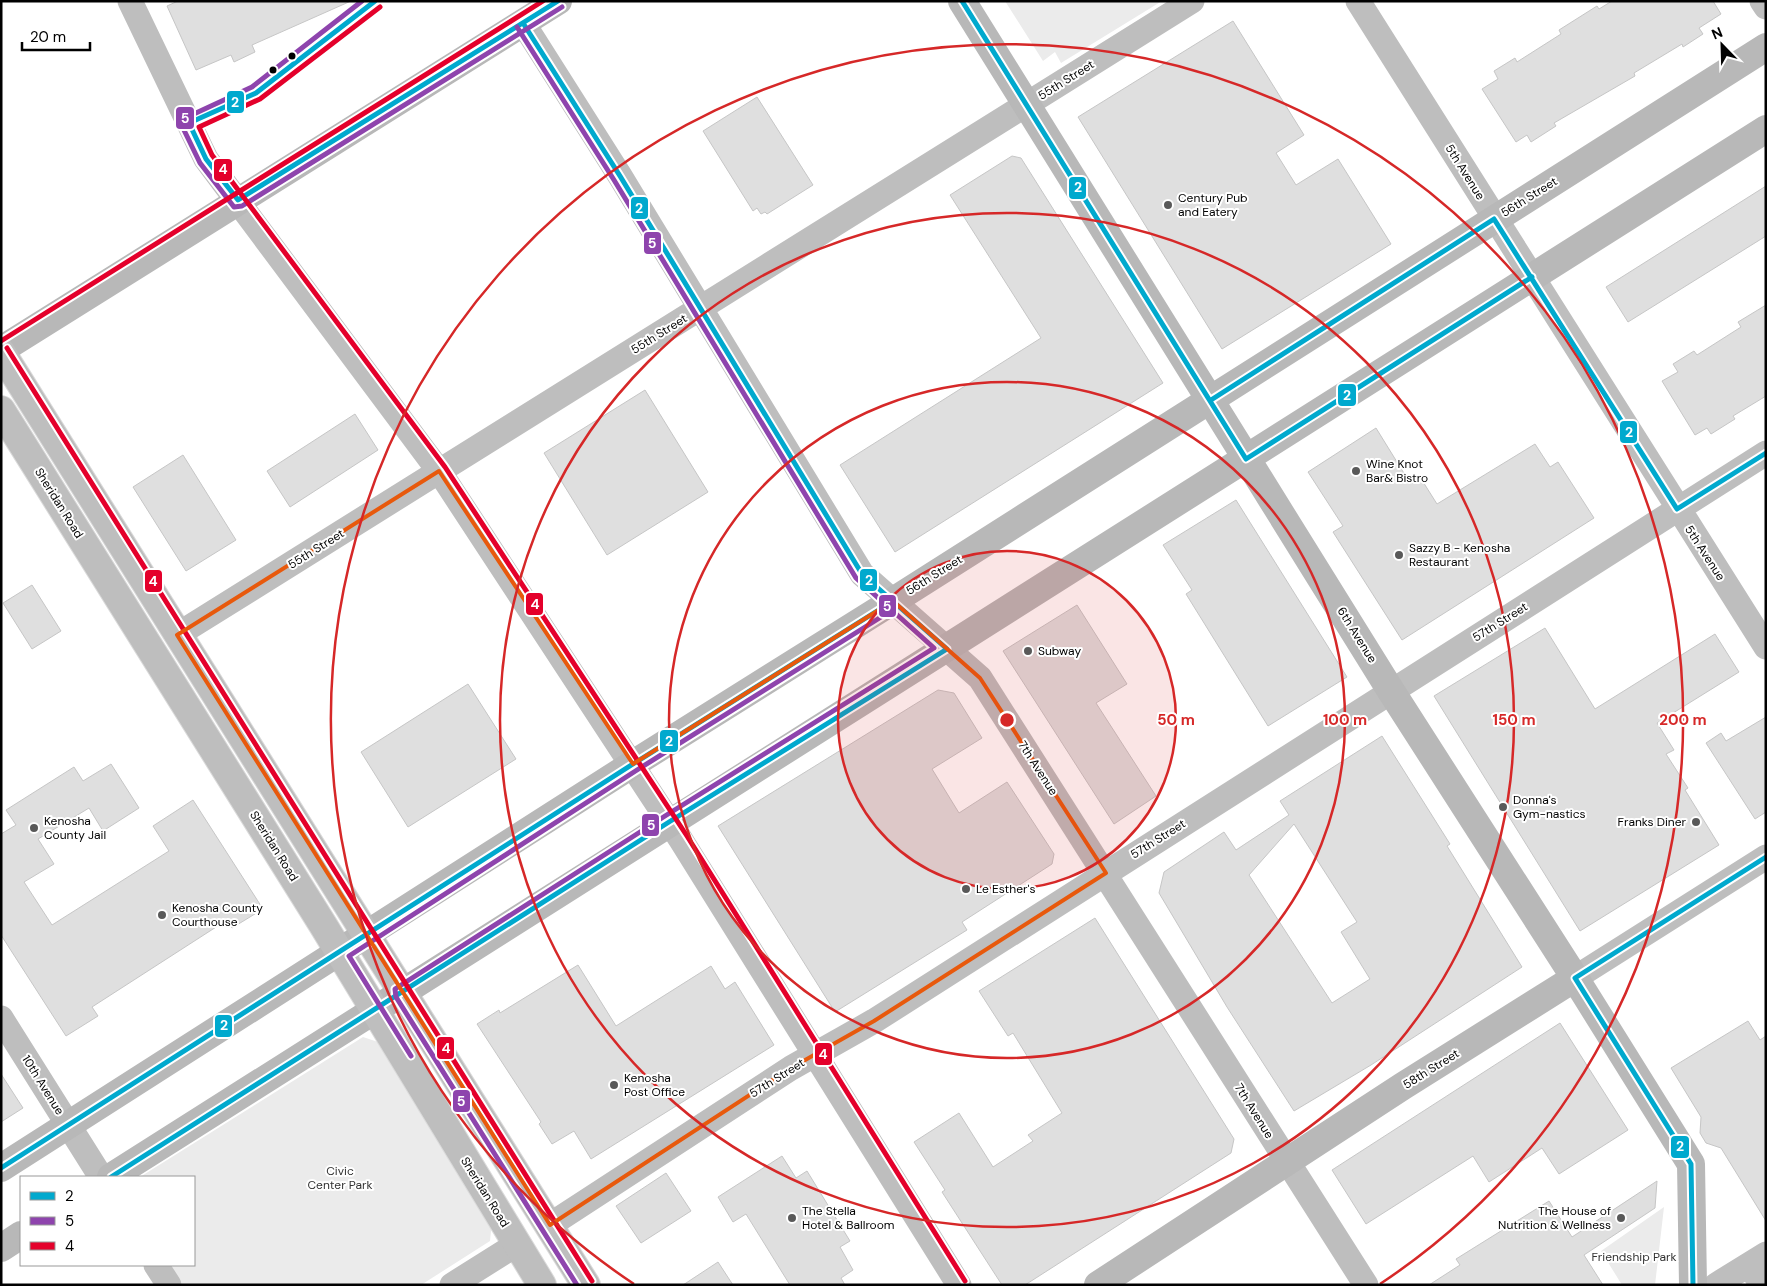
<svg xmlns="http://www.w3.org/2000/svg" width="1767" height="1286" viewBox="0 0 1767 1286" font-family="'DM Sans',sans-serif">
<style>
.green{fill:#ebebeb}
.building{fill:#dfdfdf;stroke:#c6c6c6;fill-rule:evenodd}
.lines{fill:none;stroke-linecap:round;stroke-linejoin:round}
.primary-casing{stroke:#dbdbdb;stroke-width:30}
.street{stroke:#bebebe;stroke-width:25}
.secondary{stroke:#b8b8b8;stroke-width:28}
.primary{stroke:#bebebe;stroke-width:28}
.bus-1-casing{stroke:#fff;stroke-width:9}
.bus-2-casing{stroke:#fff;stroke-width:9}
.bus-3-casing{stroke:#fff;stroke-width:9}
.bus-1{stroke:#00a9ce;stroke-width:5}
.bus-2{stroke:#8e44ad;stroke-width:5}
.bus-3{stroke:#e4002b;stroke-width:5}
.marked{fill:none;stroke:#e8590c;stroke-width:4;stroke-linejoin:round}
.ring{fill:none;stroke:#d62828;stroke-width:2.5}
.bus-dot{fill:#000;stroke:#fff;stroke-width:2}
.poi-dot{fill:#595959;stroke:#fff;stroke-width:2}
.labels{text-anchor:middle;stroke-width:4;stroke-linejoin:round;paint-order:stroke}
.street-label{font-size:12px;fill:#000;stroke:#fff}
.poi-label{font-size:12px;fill:#000;stroke:#fff;text-anchor:start}
.park-label{font-size:12px;fill:#323232;stroke:#fff}
.centre{fill:#d62828;stroke:#fff;stroke-width:2.5}
.ring-label{font-size:15px;text-anchor:middle;font-weight:bold;fill:#d62828;stroke:#fff;stroke-width:4;stroke-linejoin:round;paint-order:stroke}
.line-badge{stroke:#fff;stroke-width:2}
.badge-label{font-size:14px;text-anchor:middle;font-weight:bold;fill:#fff}
</style>
<rect width="100%" height="100%" fill="#fff"/>
<path class="green" d="M 1005,1 L 1162,1 L 1061,63 L 1055,52 L 1043,61 Z
M 363,1037 L 381,1043 L 492,1220 L 490,1241 L 421,1285 L 182,1285 L 170,1265 L 194,1265 L 194,1177 L 140,1177 Z
M 1664,1207 L 1655,1285 L 1622,1285 L 1601,1251 Z"/>
<path class="building" d="M 178,1 L 351,1 L 252,45 L 255,52 L 234,62 L 231,55 L 196,70 L 167,6 Z
M 1612,1 L 1713,1 L 1721,14 L 1699,28 L 1703,34 L 1683,47 L 1682,44 L 1634,73 L 1635,76 L 1554,123 L 1556,126 L 1531,142 L 1527,135 L 1516,142 L 1482,89 L 1498,79 L 1494,71 L 1515,58 L 1517,62 L 1561,34 L 1559,30 L 1597,6 L 1599,9 Z
M 1233,21 L 1304,135 L 1276,153 L 1296,185 L 1338,159 L 1391,244 L 1222,349 L 1078,117 Z
M 757,97 L 813,185 L 767,214 L 765,212 L 761,214 L 757,208 L 753,211 L 703,131 Z
M 1012,156 L 1021,158 L 1163,383 L 895,552 L 840,465 L 1041,338 L 950,195 Z
M 1766,186 L 1766,236 L 1628,322 L 1606,287 Z
M 1766,305 L 1766,396 L 1733,416 L 1735,419 L 1711,434 L 1707,428 L 1695,435 L 1662,381 L 1678,372 L 1673,364 L 1694,351 L 1697,355 L 1741,327 L 1738,322 Z
M 645,390 L 708,492 L 607,555 L 544,453 Z
M 355,414 L 378,450 L 290,507 L 267,471 Z
M 1376,428 L 1410,483 L 1420,477 L 1437,504 L 1535,444 L 1550,467 L 1558,462 L 1594,518 L 1402,640 L 1333,532 L 1343,526 L 1308,472 Z
M 183,455 L 236,540 L 186,571 L 133,487 Z
M 1236,500 L 1347,677 L 1268,726 L 1186,594 L 1192,590 L 1163,545 Z
M 32,585 L 61,631 L 32,649 L 3,603 Z
M 1077,605 L 1127,684 L 1096,703 L 1156,796 L 1114,824 L 1003,651 Z
M 1545,628 L 1595,709 L 1715,634 L 1739,672 L 1657,723 L 1674,750 L 1666,754 L 1688,788 L 1685,790 L 1719,845 L 1580,931 L 1434,696 Z
M 468,684 L 516,759 L 408,827 L 361,752 Z
M 938,690 L 954,693 L 982,738 L 932,769 L 959,813 L 1007,782 L 1054,854 L 1052,864 L 962,922 L 967,930 L 835,1012 L 718,826 Z
M 1766,717 L 1766,812 L 1755,819 L 1706,743 L 1721,733 L 1726,741 Z
M 1382,736 L 1450,844 L 1447,846 L 1522,967 L 1371,1065 L 1294,1111 L 1227,1007 L 1159,893 L 1164,872 L 1224,832 L 1236,850 L 1289,815 L 1280,801 ZM 1294,824 L 1357,922 L 1341,932 L 1370,979 L 1332,1003 L 1249,875 Z
M 111,764 L 139,808 L 103,831 L 89,808 L 38,839 L 54,864 L 24,882 L 52,925 L 169,851 L 153,826 L 193,800 L 263,909 L 232,928 L 227,920 L 92,1007 L 98,1016 L 66,1036 L 1,935 L 1,834 L 16,825 L 6,810 L 74,767 L 83,781 Z
M 1095,918 L 1234,1139 L 1231,1153 L 1025,1285 L 1002,1285 L 942,1192 L 945,1190 L 914,1142 L 959,1113 L 993,1167 L 1033,1141 L 1028,1135 L 1062,1113 L 1013,1033 L 1008,1036 L 979,991 Z
M 578,965 L 616,1026 L 711,966 L 725,989 L 735,982 L 774,1045 L 591,1159 L 574,1131 L 552,1144 L 539,1124 L 541,1122 L 477,1024 L 499,1010 L 500,1013 Z
M 1748,1021 L 1760,1040 L 1766,1036 L 1766,1221 L 1721,1148 L 1706,1143 L 1700,1133 L 1701,1117 L 1671,1068 Z
M 1560,1023 L 1628,1130 L 1559,1174 L 1542,1148 L 1489,1182 L 1473,1156 L 1366,1224 L 1332,1170 Z
M 1,1074 L 23,1108 L 1,1122 Z
M 782,1156 L 796,1178 L 807,1171 L 850,1241 L 840,1247 L 853,1270 L 841,1278 L 845,1285 L 790,1285 L 746,1214 L 733,1222 L 718,1197 Z
M 666,1173 L 691,1211 L 641,1243 L 616,1206 Z
M 1657,1181 L 1655,1208 L 1584,1255 L 1603,1285 L 1429,1285 L 1460,1265 L 1456,1259 L 1549,1201 L 1572,1237 Z
M 718,1262 L 733,1285 L 683,1285 Z"/>
<g class="lines">
<g class="primary-casing">
<path id="primary" d="M 1,352 L 586,1285
M 1,410 L 323,925 L 542,1285"/>
</g>
<path class="street" d="M 130,1 L 206,159 L 439,471 L 681,840 L 959,1285
M 1358,1 L 1766,647
M 1762,1 L 1766,7
M 523,23 L 620,176 L 862,574 L 980,678 L 1366,1285
M 177,635 L 1192,1
M 1575,978 L 1766,857
M 1,1018 L 101,1177
M 550,1225 L 791,1068 L 874,1021 L 1766,453
M 156,1265 L 169,1285
M 1749,1265 L 1762,1285
M 452,1285 L 517,1244
M 1716,1285 L 1766,1254"/>
<path class="secondary" d="M 962,1 L 1391,691 L 1575,978 L 1691,1164 L 1693,1285
M 1,350 L 558,1
M 1,1168 L 633,764 L 893,601 L 1766,47
M 111,1177 L 1766,129
M 1,1248 L 21,1235
M 1098,1285 L 1403,1086 L 1575,978"/>
<use href="#primary" class="primary"/>
<g class="bus-1-casing">
<path id="bus-1" d="M 375,1 L 256,93 L 189,123 L 206,159 L 238,200 L 558,1
M 962,1 L 1246,459 L 1532,277
M 1211,400 L 1494,219 L 1677,509 L 1766,453
M 1,1168 L 633,764 L 893,601
M 111,1177 L 669,822 L 947,649 L 862,574 L 620,176 L 523,23
M 1693,1285 L 1691,1164 L 1575,978 L 1766,857"/>
</g>
<g class="bus-2-casing">
<path id="bus-2" d="M 362,1 L 252,87 L 183,119 L 182,126 L 200,163 L 234,207 L 242,206 L 562,7
M 517,27 L 614,180 L 856,578 L 934,648 L 665,816 L 395,989 L 396,997 L 577,1285
M 411,1056 L 349,956 L 637,770 L 897,607"/>
</g>
<g class="bus-3-casing">
<path id="bus-3" d="M 380,7 L 260,99 L 199,127 L 212,155 L 445,467 L 687,836 L 965,1281
M 1,341 L 543,1
M 7,348 L 592,1281"/>
</g>
<use href="#bus-1" class="bus-1"/>
<use href="#bus-2" class="bus-2"/>
<use href="#bus-3" class="bus-3"/>
</g>
<path class="marked" d="M 439,471 L 633,764 L 893,601 L 980,678 L 1106,873 L 874,1021 L 791,1068 L 550,1225 L 177,635 Z"/>
<circle cx="1007" cy="720" r="169" fill="#d62828" fill-opacity=".12"/>
<g class="ring">
<circle cx="1007" cy="720" r="169"/>
<circle cx="1007" cy="720" r="338"/>
<circle cx="1007" cy="720" r="507"/>
<path d="M634 1284A676 676 0 1 1 1380 1284"/>
</g>
<g class="bus-dot">
<circle cx="292" cy="56" r="4.5"/>
<circle cx="273" cy="70" r="4.5"/>
</g>
<g class="poi-dot">
<circle cx="1168" cy="205" r="5"/>
<circle cx="1356" cy="471" r="5"/>
<circle cx="1399" cy="555" r="5"/>
<circle cx="1028" cy="651" r="5"/>
<circle cx="1503" cy="807" r="5"/>
<circle cx="1696" cy="822" r="5"/>
<circle cx="34" cy="828" r="5"/>
<circle cx="966" cy="889" r="5"/>
<circle cx="162" cy="915" r="5"/>
<circle cx="614" cy="1085" r="5"/>
<circle cx="792" cy="1218" r="5"/>
<circle cx="1621" cy="1218" r="5"/>
</g>
<g class="labels">
<g class="street-label">
<text transform="translate(1066 80) rotate(-32)" y="4">55th Street</text>
<text transform="translate(1465 172) rotate(58)" y="4">5th Avenue</text>
<text transform="translate(1529 197) rotate(-32)" y="4">56th Street</text>
<text transform="translate(659 334) rotate(-32)" y="4">55th Street</text>
<text transform="translate(59 503) rotate(58)" y="4">Sheridan Road</text>
<text transform="translate(316 549) rotate(-32)" y="4">55th Street</text>
<text transform="translate(1705 553) rotate(57)" y="4">5th Avenue</text>
<text transform="translate(934 575) rotate(-32)" y="4">56th Street</text>
<text transform="translate(1500 622) rotate(-32)" y="4">57th Street</text>
<text transform="translate(1357 635) rotate(58)" y="4">6th Avenue</text>
<text transform="translate(1038 768) rotate(57)" y="4">7th Avenue</text>
<text transform="translate(1158 839) rotate(-32)" y="4">57th Street</text>
<text transform="translate(274 846) rotate(58)" y="4">Sheridan Road</text>
<text transform="translate(1431 1069) rotate(-32)" y="4">58th Street</text>
<text transform="translate(777 1078) rotate(-32)" y="4">57th Street</text>
<text transform="translate(43 1085) rotate(58)" y="4">10th Avenue</text>
<text transform="translate(1254 1111) rotate(58)" y="4">7th Avenue</text>
<text transform="translate(485 1192) rotate(58)" y="4">Sheridan Road</text>
</g>
<g class="poi-label">
<text x="1178" y="202">Century Pub<tspan x="1178" dy="14">and Eatery</tspan></text>
<text x="1366" y="468">Wine Knot<tspan x="1366" dy="14">Bar&amp; Bistro</tspan></text>
<text x="1409" y="552">Sazzy B - Kenosha<tspan x="1409" dy="14">Restaurant</tspan></text>
<text x="1038" y="655">Subway</text>
<text x="1513" y="804">Donna's<tspan x="1513" dy="14">Gym-nastics</tspan></text>
<text x="44" y="825">Kenosha<tspan x="44" dy="14">County Jail</tspan></text>
<text x="1686" y="826" text-anchor="end">Franks Diner</text>
<text x="976" y="893">Le Esther's</text>
<text x="172" y="912">Kenosha County<tspan x="172" dy="14">Courthouse</tspan></text>
<text x="624" y="1082">Kenosha<tspan x="624" dy="14">Post Office</tspan></text>
<text x="802" y="1215">The Stella<tspan x="802" dy="14">Hotel &amp; Ballroom</tspan></text>
<text x="1611" y="1215" text-anchor="end">The House of<tspan x="1611" dy="14">Nutrition &amp; Wellness</tspan></text>
</g>
<g class="park-label">
<text x="340" y="1175">Civic<tspan x="340" dy="14">Center Park</tspan></text>
<text x="1634" y="1261">Friendship Park</text>
</g>
</g>
<circle cx="1007" cy="720" r="8" class="centre"/>
<g class="ring-label">
<text x="1176" y="725">50 m</text>
<text x="1345" y="725">100 m</text>
<text x="1514" y="725">150 m</text>
<text x="1683" y="725">200 m</text>
</g>
<g class="line-badge">
<rect x="226" y="90" width="19" height="24" rx="5" fill="#00a9ce"/>
<rect x="175" y="106" width="20" height="24" rx="5" fill="#8e44ad"/>
<rect x="213" y="158" width="20" height="24" rx="5" fill="#e4002b"/>
<rect x="1068" y="176" width="19" height="24" rx="5" fill="#00a9ce"/>
<rect x="630" y="196" width="19" height="24" rx="5" fill="#00a9ce"/>
<rect x="643" y="231" width="19" height="24" rx="5" fill="#8e44ad"/>
<rect x="1337" y="383" width="20" height="24" rx="5" fill="#00a9ce"/>
<rect x="1619" y="420" width="19" height="24" rx="5" fill="#00a9ce"/>
<rect x="859" y="568" width="19" height="24" rx="5" fill="#00a9ce"/>
<rect x="144" y="569" width="19" height="24" rx="5" fill="#e4002b"/>
<rect x="525" y="592" width="19" height="24" rx="5" fill="#e4002b"/>
<rect x="878" y="594" width="19" height="24" rx="5" fill="#8e44ad"/>
<rect x="659" y="729" width="20" height="24" rx="5" fill="#00a9ce"/>
<rect x="641" y="813" width="19" height="24" rx="5" fill="#8e44ad"/>
<rect x="214" y="1014" width="19" height="24" rx="5" fill="#00a9ce"/>
<rect x="436" y="1036" width="19" height="24" rx="5" fill="#e4002b"/>
<rect x="814" y="1042" width="19" height="24" rx="5" fill="#e4002b"/>
<rect x="452" y="1089" width="19" height="24" rx="5" fill="#8e44ad"/>
<rect x="1670" y="1135" width="20" height="24" rx="5" fill="#00a9ce"/>
</g>
<g class="badge-label">
<text x="235" y="107">2</text>
<text x="185" y="123">5</text>
<text x="223" y="174">4</text>
<text x="1078" y="192">2</text>
<text x="639" y="213">2</text>
<text x="652" y="248">5</text>
<text x="1347" y="400">2</text>
<text x="1629" y="437">2</text>
<text x="869" y="585">2</text>
<text x="153" y="586">4</text>
<text x="535" y="609">4</text>
<text x="887" y="611">5</text>
<text x="669" y="746">2</text>
<text x="651" y="830">5</text>
<text x="224" y="1030">2</text>
<text x="446" y="1053">4</text>
<text x="823" y="1059">4</text>
<text x="461" y="1106">5</text>
<text x="1680" y="1151">2</text>
</g>
<rect width="1767" height="1286" fill="none" stroke="#000000" stroke-width="5"/>
<rect x="20" y="1176" width="175" height="90" fill="#ffffff" stroke="#999999"/>
<rect x="30" y="1192" width="25" height="8" fill="#00a9ce" stroke="#999999"/>
<text x="65" y="1201" font-size="15" fill="#000000">2</text>
<rect x="30" y="1217" width="25" height="8" fill="#8e44ad" stroke="#999999"/>
<text x="65" y="1226" font-size="15" fill="#000000">5</text>
<rect x="30" y="1242" width="25" height="8" fill="#e4002b" stroke="#999999"/>
<text x="65" y="1251" font-size="15" fill="#000000">4</text>
<g transform="translate(1722 45) rotate(337)" stroke="#ffffff" stroke-width="4" paint-order="stroke">
<path d="M0-4L9 19L0 12L-9 19Z" fill="#000000"/>
<text y="-8" font-size="14" font-weight="bold" text-anchor="middle" fill="#000000">N</text>
</g>
<path d="M22 42v8h68v-8" fill="none" stroke="#000000" stroke-width="2.5"/>
<text x="30" y="42" font-size="15" fill="#000000" stroke="#ffffff" stroke-width="4" paint-order="stroke">20 m</text>
</svg>
